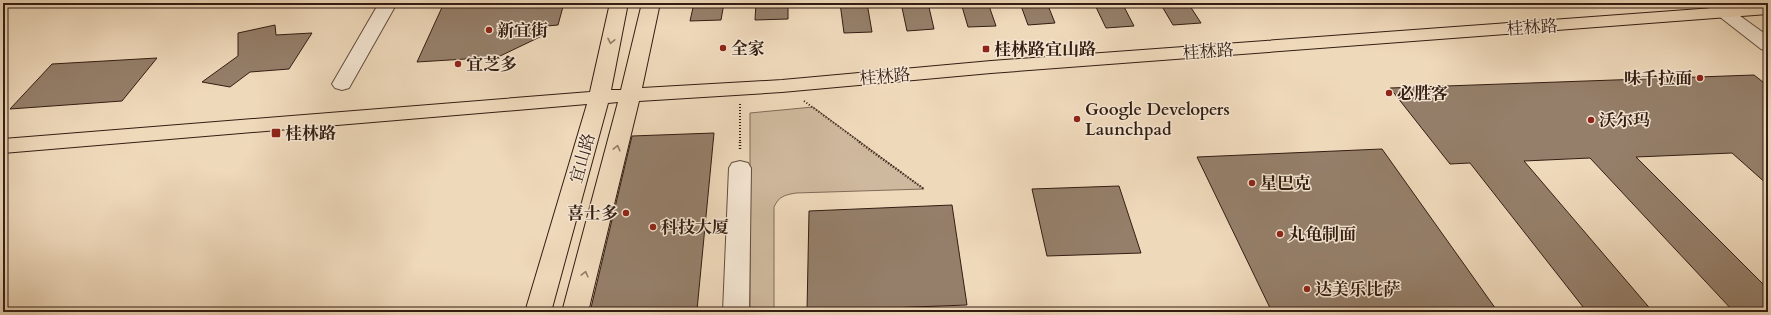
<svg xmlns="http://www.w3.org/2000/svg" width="1771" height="315" viewBox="0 0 1771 315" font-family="Cardo,'Noto Serif SC',serif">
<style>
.green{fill:#cfb99e;stroke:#816b58}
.building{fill:#957f6a;stroke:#331d12}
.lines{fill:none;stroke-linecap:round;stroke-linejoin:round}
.minor-casing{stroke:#624c3c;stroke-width:2}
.major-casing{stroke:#331d12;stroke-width:2}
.path-far1{stroke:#331d12;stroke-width:2;stroke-dasharray:1 2;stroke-linecap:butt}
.path{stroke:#331d12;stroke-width:2.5;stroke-dasharray:1 2;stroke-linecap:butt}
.minor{fill:#f5e6d3;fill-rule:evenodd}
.major{fill:#efd9bb;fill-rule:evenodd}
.oneway{stroke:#917b66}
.poi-dot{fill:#8f2418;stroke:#f5e6d3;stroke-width:1.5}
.labels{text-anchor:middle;stroke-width:3;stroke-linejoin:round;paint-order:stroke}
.street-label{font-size:17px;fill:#331d12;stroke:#f5e6d3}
.poi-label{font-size:17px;font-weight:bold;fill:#331d12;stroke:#f5e6d3;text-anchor:start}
</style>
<rect width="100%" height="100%" fill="#efd9bb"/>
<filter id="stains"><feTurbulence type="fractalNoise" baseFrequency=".005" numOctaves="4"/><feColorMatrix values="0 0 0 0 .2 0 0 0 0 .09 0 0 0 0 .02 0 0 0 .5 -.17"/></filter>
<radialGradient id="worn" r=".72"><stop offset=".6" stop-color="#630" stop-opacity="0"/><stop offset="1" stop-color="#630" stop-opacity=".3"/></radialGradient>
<path class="green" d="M 813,107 L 924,189 L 796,193 C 785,195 779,196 774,207 L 774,312 L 750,312 L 750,113 Z"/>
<path class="building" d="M 444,3 L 564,3 L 558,25 L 547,26 L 544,35 L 498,57 L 417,62 Z
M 694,3 L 724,3 L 721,20 L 690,21 Z
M 756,3 L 788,3 L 788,19 L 755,20 Z
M 840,3 L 867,3 L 872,32 L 844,33 Z
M 901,3 L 928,3 L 934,29 L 907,31 Z
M 961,3 L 988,3 L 996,26 L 968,27 Z
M 1020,3 L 1047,3 L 1055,23 L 1028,25 Z
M 1094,3 L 1122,3 L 1134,26 L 1106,28 Z
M 1160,3 L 1188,3 L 1201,23 L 1173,25 Z
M 275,25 L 276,35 L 312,33 L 289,69 L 250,72 L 230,87 L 202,82 L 238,56 L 238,33 Z
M 157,58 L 122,101 L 10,109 L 52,64 Z
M 1754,75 L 1768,86 L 1768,185 L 1732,153 L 1636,157 L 1768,289 L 1768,312 L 1734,312 L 1590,158 L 1524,161 L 1653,312 L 1587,312 L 1470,163 L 1450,164 L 1390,88 Z
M 714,133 L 697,310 L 590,312 L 632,136 Z
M 1382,149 L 1498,312 L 1272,312 L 1197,157 Z
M 1119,186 L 1141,253 L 1047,256 L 1032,189 Z
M 952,205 L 967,305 L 807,311 L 809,211 Z"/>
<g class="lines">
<g class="minor-casing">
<path id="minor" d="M 379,3 L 397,3 L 349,88 L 342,90 L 335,88 L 332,84 Z
M 1702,3 L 1722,3 L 1768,36 L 1768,51 L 1761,49 Z
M 740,161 L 748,163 L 751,168 L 749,312 L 723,312 L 729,168 L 732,163 Z"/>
</g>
<g class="major-casing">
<path id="major" d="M 610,3 L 628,3 L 611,90 L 621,90 L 642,3 L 660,3 L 642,88 L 782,80 L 991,61 L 1768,4 L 1768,14 L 991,73 L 782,92 L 639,101 L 588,312 L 562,312 L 618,102 L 608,103 L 551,312 L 525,312 L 587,104 L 3,153 L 3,139 L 590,92 Z"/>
</g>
<path class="path-far1" d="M 804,101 L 861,143
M 740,104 L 740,143"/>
<path class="path" d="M 740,142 L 740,151
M 859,142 L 924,189"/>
<use href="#minor" class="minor"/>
<use href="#major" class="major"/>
</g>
<defs><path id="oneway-chevron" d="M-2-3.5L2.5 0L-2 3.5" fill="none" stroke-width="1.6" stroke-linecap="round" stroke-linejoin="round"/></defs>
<g class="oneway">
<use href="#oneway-chevron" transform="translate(611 41) rotate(102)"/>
<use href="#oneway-chevron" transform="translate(617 148) rotate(-76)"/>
<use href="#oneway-chevron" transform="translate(585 274) rotate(-76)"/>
</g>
<g class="poi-dot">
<circle cx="489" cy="30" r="4"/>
<circle cx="723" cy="48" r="4"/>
<rect x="982" y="45" width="8" height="8" rx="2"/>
<circle cx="458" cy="64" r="4"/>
<circle cx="1700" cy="78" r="4"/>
<circle cx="1389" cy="93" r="4"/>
<circle cx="1077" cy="119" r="4"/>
<circle cx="1591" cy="120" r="4"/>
<rect x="271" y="128" width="10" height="10" rx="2"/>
<circle cx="1252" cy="183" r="4"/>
<circle cx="626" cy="213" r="4"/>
<circle cx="653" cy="227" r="4"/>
<circle cx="1280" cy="234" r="4"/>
<circle cx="1307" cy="289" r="4"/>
</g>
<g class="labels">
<g class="street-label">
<text transform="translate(1532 27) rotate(-4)" y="6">桂林路</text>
<text transform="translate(1208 51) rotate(-4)" y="6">桂林路</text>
<text transform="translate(885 76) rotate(-5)" y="6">桂林路</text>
<text transform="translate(582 158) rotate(-74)" y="6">宜山路</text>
</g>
<g class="poi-label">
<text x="497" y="36">新宜街</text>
<text x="731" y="54">全家</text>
<text x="994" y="55">桂林路宜山路</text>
<text x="466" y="70">宜芝多</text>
<text x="1692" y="84" text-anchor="end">味千拉面</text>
<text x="1397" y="99">必胜客</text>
<text x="1085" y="115">Google Developers<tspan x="1085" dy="20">Launchpad</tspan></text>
<text x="1599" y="126">沃尔玛</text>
<text x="285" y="139">桂林路</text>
<text x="1260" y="189">星巴克</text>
<text x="618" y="219" text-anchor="end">喜士多</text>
<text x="661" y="233">科技大厦</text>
<text x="1288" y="240">丸龟制面</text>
<text x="1315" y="295">达美乐比萨</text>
</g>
</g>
<rect width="1771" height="315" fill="none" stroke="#efd9bb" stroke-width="16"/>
<rect x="4" y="4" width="1763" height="307" fill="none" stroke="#331d12" stroke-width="2"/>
<rect x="8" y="8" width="1755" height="299" fill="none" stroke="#331d12"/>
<rect width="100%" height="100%" filter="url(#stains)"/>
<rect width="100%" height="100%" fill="url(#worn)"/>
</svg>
